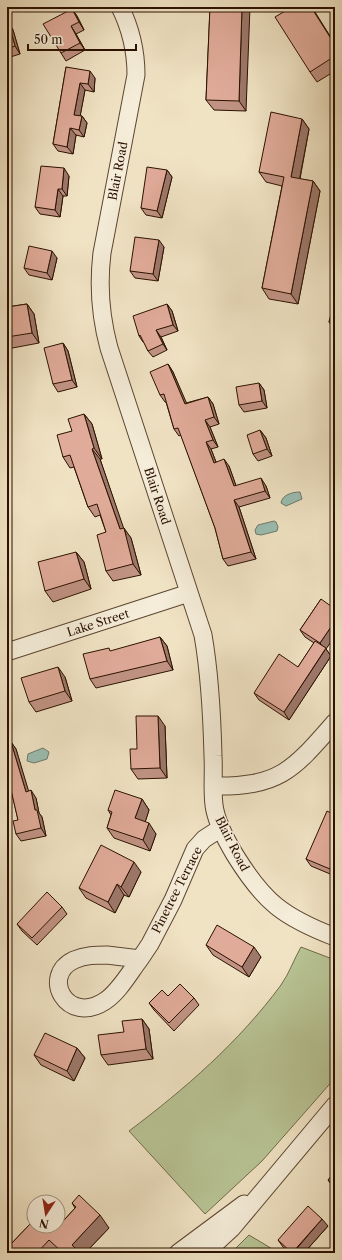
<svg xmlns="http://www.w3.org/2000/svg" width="342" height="1260" viewBox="0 0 342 1260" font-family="'Libre Caslon Text',serif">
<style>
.green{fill:#b8c495;stroke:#726a4a}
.water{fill:#9abeb2;stroke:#6e796b}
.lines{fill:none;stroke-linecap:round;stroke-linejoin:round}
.minor-casing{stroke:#5c4631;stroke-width:19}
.minor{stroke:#f5edd9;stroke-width:17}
.wall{fill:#c19384;stroke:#2b1100}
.shaded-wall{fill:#9d786b;stroke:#2b1100}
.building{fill:#e0ab99;stroke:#2b1100}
.labels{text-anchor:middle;stroke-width:3;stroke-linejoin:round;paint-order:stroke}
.street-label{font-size:12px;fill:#2b1100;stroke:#f5edd9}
</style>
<rect width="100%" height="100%" fill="#f0e3c4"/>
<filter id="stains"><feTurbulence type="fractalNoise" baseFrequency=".005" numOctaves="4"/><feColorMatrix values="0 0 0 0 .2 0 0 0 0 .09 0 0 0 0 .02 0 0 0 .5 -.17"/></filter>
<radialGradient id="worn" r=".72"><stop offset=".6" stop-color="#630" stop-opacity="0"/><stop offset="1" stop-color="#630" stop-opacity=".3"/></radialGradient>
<path class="green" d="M 301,947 L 335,960 L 335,1078 L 262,1161 L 205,1214 L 129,1131 C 185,1089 239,1042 281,985 C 289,974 294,959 301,947 Z
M 249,1235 L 279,1253 L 231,1253 Z"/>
<path class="water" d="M 300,492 L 302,499 L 286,506 L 281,503 C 282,495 292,492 300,492 Z
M 274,521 L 276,522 L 278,527 L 277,531 L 261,535 L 256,534 L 255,530 L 258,525 Z
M 43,748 L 49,752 L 47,759 L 34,763 L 27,761 L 28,754 Z"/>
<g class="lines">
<g class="minor-casing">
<path id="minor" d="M 120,7 C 131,29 136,50 136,75 L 102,253 C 98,286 100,315 109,348 L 203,635 C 210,675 212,716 213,756 C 214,772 212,789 214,805 C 216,822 226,840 235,855 C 264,902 283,917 335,937
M 7,652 L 189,593
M 213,786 C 280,787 293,770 335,722
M 107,955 L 140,959 C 130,972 119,992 105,1001 C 67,1026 40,976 74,960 C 85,955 96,955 107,955 Z
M 140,959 L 150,944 L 173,900 L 195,849 L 204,839 L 221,828
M 178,1253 L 244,1204
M 205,1253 L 232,1228 L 335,1105"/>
</g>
<use href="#minor" class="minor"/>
</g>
<path class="wall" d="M 210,7 L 246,111 L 214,110 L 206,100 Z
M 292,7 L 324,7 L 315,12 L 335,44 L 335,71 L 317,82 L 310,72 Z
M 72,9 L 77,16 L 84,30 L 76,34 L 85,50 L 66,61 L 61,53 Z
M 8,22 L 13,30 L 20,54 L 7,58 L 7,23 Z
M 66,67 L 95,78 L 94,92 L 85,90 L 80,116 L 82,116 L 87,123 L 84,137 L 76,135 L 73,154 L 58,151 L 53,144 Z
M 302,119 L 309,129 L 300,179 L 313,181 L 320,191 L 298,304 L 269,299 L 262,288 L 282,186 L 266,182 L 259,172 Z
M 167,170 L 172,177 L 162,218 L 146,215 L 141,208 Z
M 69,176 L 67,196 L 63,196 L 60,217 L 40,214 L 35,207 Z
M 164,247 L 158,281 L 135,278 L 130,271 Z
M 57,258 L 52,280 L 29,275 L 24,268 Z
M 335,300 L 335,330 L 329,322 Z
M 27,304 L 34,314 L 39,343 L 7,349 L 7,307 Z
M 167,304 L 172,311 L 178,331 L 161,337 L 167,350 L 153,357 L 148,351 L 144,342 L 143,342 L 139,336 Z
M 63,343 L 68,351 L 77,387 L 58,392 L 53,384 Z
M 168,364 L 173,372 L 186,403 L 208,397 L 213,404 L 219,424 L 210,427 L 218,447 L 211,449 L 216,462 L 229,466 L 236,486 L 266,486 L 270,498 L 239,507 L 256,559 L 228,566 L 223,559 L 215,528 L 181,435 L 179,436 L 174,429 L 166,402 L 165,402 L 160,395 Z
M 259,383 L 264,390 L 267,408 L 244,412 L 239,405 Z
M 84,414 L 92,424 L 102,459 L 100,459 L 123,528 L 131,538 L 141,575 L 113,581 L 106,571 L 106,532 L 100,515 L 95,517 L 88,507 L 74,467 L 70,468 L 63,457 L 72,431 Z
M 260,430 L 266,438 L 272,456 L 258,461 L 253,454 Z
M 76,552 L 84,562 L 91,589 L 53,602 L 45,591 Z
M 321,599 L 326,649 L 331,656 L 289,720 L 259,700 L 254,693 L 298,667 L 314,643 L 305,637 L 300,630 Z
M 160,637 L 167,646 L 173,670 L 96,688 L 90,679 Z
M 65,677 L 72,701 L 36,712 L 29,702 Z
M 165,726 L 167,778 L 138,779 L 131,769 L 137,749 Z
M 11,742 L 16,749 L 28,791 L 36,798 L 39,813 L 42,817 L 46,836 L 21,841 L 16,834 L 18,820 L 10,785 L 7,786 L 7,743 Z
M 142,799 L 149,810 L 145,822 L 156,834 L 150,851 L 114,838 L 107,828 L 111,815 L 108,810 Z
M 335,815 L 335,876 L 311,866 L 306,859 Z
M 141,872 L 129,897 L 124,895 L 115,913 L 86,898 L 79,888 Z
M 62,907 L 67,914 L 37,945 L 22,931 L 17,924 Z
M 206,945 L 261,957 L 249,977 L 213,955 Z
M 7,954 L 11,960 L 10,1010 L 7,1010 Z
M 168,996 L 194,998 L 199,1005 L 174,1031 L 154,1010 L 149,1003 Z
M 142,1019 L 149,1029 L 153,1059 L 108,1065 L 101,1055 L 124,1032 Z
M 77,1048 L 85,1058 L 74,1081 L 41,1065 L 34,1055 Z
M 335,1172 L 335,1190 L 328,1180 Z
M 72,1203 L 109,1228 L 85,1253 L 7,1253 L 11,1244 L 31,1223 L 27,1218 L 56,1229 L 75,1208 Z
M 328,1226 L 304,1253 L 289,1253 L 283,1247 L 278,1240 Z"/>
<path class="shaded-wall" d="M 242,7 L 250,7 L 246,111 L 239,101 Z
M 311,7 L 335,44 L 335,45 Z
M 72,9 L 77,16 L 84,30 L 79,22 Z
M 8,22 L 13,30 L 20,54 L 15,46 Z
M 71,26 L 76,34 L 85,50 L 80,43 Z
M 90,71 L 95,78 L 94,92 L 88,84 Z
M 80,83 L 85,90 L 79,122 L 74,115 Z
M 82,116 L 87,123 L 84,137 L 79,130 Z
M 302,119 L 309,129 L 298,187 L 291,177 Z
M 70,128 L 76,135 L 73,154 L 67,147 Z
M 64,168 L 69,176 L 67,196 L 62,189 Z
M 167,170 L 172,177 L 162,218 L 157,211 Z
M 313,181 L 320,191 L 298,304 L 291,294 Z
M 58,189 L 63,196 L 60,217 L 55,210 Z
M 159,240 L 164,247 L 158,281 L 153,274 Z
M 52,251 L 57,258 L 52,280 L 47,273 Z
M 27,304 L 34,314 L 39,343 L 32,333 Z
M 167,304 L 172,311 L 178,331 L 173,325 Z
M 156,330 L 161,337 L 167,350 L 163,344 Z
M 63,343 L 68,351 L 77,387 L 72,380 Z
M 168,364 L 173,372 L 190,411 L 185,404 Z
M 259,383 L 264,390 L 267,408 L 262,401 Z
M 208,397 L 213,404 L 219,424 L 214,417 Z
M 84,414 L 92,424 L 102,459 L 94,448 Z
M 205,420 L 210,427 L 218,447 L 213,440 Z
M 260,430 L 266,438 L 272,456 L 267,449 Z
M 206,442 L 211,449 L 219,470 L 214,463 Z
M 92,449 L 100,459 L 126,535 L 124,528 L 131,538 L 141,575 L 133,564 L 120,529 Z
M 224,459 L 229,466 L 239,494 L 234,486 Z
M 261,478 L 266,486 L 270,498 L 265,491 Z
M 234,500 L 239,507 L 256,559 L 251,552 Z
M 76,552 L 84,562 L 91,589 L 84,579 Z
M 335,621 L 335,636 L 326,649 L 331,656 L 289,720 L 284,712 L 325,650 L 320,643 Z
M 160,637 L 167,646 L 173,670 L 167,661 Z
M 58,667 L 65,677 L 72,701 L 65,691 Z
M 158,716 L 165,726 L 167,778 L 160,768 Z
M 11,742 L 16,749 L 31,799 L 26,792 Z
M 31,790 L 36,798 L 39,813 L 42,817 L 46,836 L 41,828 L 35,810 Z
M 142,799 L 149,810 L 143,829 L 135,818 Z
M 149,823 L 156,834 L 150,851 L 143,840 Z
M 335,856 L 335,876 L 330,869 Z
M 134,862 L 141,872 L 129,897 L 121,887 Z
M 117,884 L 124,895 L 115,913 L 108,902 Z
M 254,947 L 261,957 L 249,977 L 242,967 Z
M 7,954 L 11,960 L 10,1010 L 7,1006 Z
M 142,1019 L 149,1029 L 153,1059 L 146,1049 Z
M 77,1048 L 85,1058 L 74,1081 L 67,1071 Z
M 100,1215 L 109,1228 L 85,1253 L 79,1253 L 72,1245 Z
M 322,1219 L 328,1226 L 304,1253 L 293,1253 Z"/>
<path class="building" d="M 210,7 L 242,7 L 239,101 L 206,100 Z
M 292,7 L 311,7 L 335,45 L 335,56 L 310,72 L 275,17 Z
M 72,9 L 79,22 L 71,26 L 80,43 L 61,53 L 43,24 Z
M 8,22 L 15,46 L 7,49 L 7,23 Z
M 66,67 L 90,71 L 88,84 L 80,83 L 74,115 L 82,116 L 79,130 L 70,128 L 67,147 L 53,144 Z
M 271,112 L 302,119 L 291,177 L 313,181 L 291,294 L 262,288 L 284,177 L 259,172 Z
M 41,166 L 64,168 L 62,189 L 58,189 L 55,210 L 35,207 Z
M 147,167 L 167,170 L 157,211 L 141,208 Z
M 135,237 L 159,240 L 153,274 L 130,271 Z
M 29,246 L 52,251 L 47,273 L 24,268 Z
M 335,300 L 335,323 L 329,322 Z
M 27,304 L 32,333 L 7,337 L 7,307 Z
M 167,304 L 173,325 L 156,330 L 163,344 L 148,351 L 140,335 L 139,336 L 133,316 Z
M 63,343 L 72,380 L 53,384 L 44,348 Z
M 168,364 L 185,404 L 208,397 L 214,417 L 205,420 L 213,440 L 206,442 L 214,463 L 224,459 L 234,486 L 261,478 L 265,491 L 234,500 L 251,552 L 223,559 L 215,528 L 178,428 L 174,429 L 164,394 L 160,395 L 150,372 Z
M 259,383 L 262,401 L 239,405 L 236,387 Z
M 84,414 L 94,448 L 92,449 L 120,529 L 124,528 L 133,564 L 106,571 L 97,535 L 106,532 L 97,504 L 88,507 L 70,455 L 63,457 L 57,435 L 72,431 L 68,419 Z
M 260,430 L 267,449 L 253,454 L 247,435 Z
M 76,552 L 84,579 L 45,591 L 38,562 Z
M 321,599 L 335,609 L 335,621 L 320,643 L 300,630 Z
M 160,637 L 167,661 L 90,679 L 83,654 L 109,648 L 110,651 Z
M 315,641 L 326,648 L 284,712 L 254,693 L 279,654 L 298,667 Z
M 58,667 L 65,691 L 29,702 L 21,678 Z
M 136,716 L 158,716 L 160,768 L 131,769 L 130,749 L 137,749 Z
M 11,742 L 26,792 L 31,790 L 35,810 L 37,810 L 41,828 L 16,834 L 13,821 L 18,820 L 8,777 L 7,777 L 7,743 Z
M 115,790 L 142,799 L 135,818 L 149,823 L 143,840 L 107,828 L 112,812 L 108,810 Z
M 327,811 L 335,815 L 335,856 L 330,869 L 306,859 Z
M 101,845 L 134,862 L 121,887 L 117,884 L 108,902 L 79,888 Z
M 47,892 L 62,907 L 32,938 L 17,924 Z
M 217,925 L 254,947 L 242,967 L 206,945 Z
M 180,984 L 194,998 L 169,1023 L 149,1003 L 162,990 L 168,996 Z
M 142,1019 L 146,1049 L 101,1055 L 98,1035 L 124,1032 L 122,1021 Z
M 45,1033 L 77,1048 L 67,1071 L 34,1055 Z
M 335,1172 L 335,1186 L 328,1180 Z
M 79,1195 L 100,1215 L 72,1245 L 78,1251 L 75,1253 L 63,1253 L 49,1240 L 37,1253 L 7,1253 L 7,1240 L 11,1244 L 32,1222 L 27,1218 L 34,1210 L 34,1226 L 52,1226 L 56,1229 L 76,1207 L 72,1203 Z
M 308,1206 L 322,1219 L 292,1253 L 278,1240 Z"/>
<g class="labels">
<g class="street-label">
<text transform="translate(118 171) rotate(-79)" y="4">Blair Road</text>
<text transform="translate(157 496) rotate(72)" y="4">Blair Road</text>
<text transform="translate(98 623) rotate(-18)" y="4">Lake Street</text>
<text transform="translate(232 844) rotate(63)" y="4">Blair Road</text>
<text transform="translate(177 890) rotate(-63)" y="4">Pinetree Terrace</text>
</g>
</g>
<rect width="342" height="1260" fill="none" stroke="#f0e3c4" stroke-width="24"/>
<rect x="8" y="8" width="326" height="1244" fill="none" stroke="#2b1100" stroke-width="2"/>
<rect x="12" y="12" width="318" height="1236" fill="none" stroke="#2b1100"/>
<g transform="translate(46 1214) rotate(192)"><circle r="19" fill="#f5edd9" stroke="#a49582"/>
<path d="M0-3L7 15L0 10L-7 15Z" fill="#8f2418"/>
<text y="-6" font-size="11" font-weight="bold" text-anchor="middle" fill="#2b1100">N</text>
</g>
<path d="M28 44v6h108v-6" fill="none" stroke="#2b1100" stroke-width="2"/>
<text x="34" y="44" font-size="12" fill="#2b1100" stroke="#f5edd9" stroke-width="3" paint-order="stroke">50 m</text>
<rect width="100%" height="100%" filter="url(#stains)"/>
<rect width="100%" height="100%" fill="url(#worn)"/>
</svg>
